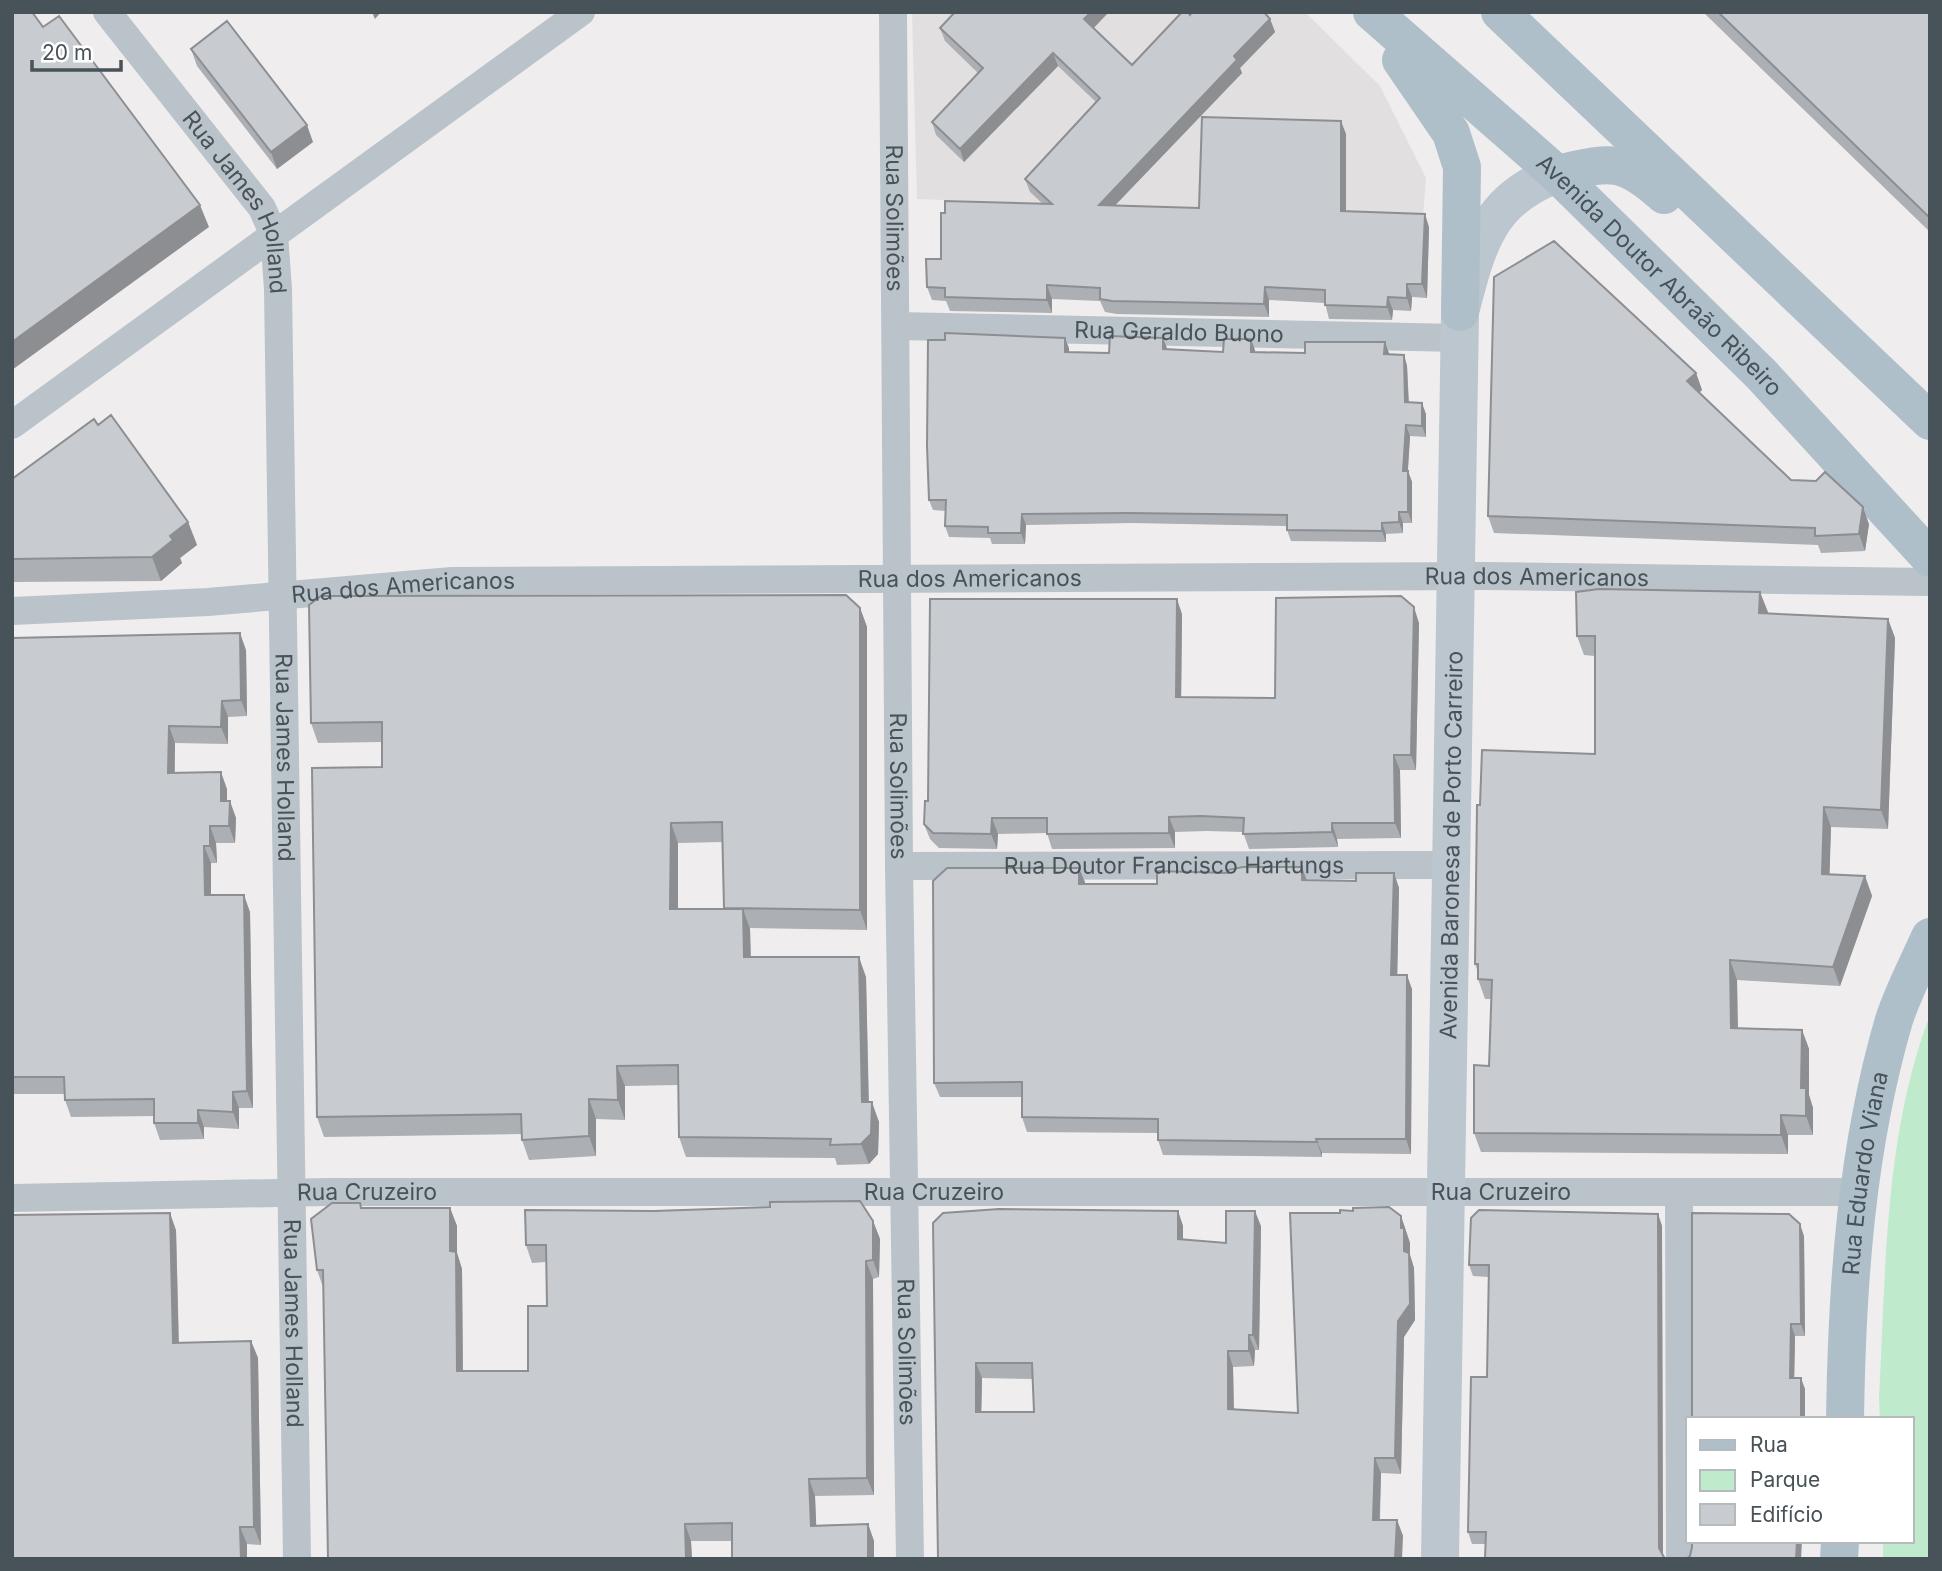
<svg xmlns="http://www.w3.org/2000/svg" width="1942" height="1571" viewBox="0 0 1942 1571" font-family="Inter,sans-serif">
<style>
.education{fill:#e1dfdf}
.green{fill:#bfeacc}
.lines{fill:none;stroke-linecap:round;stroke-linejoin:round}
.minor{stroke:#bac3c9;stroke-width:28}
.secondary{stroke:#bbc6ce;stroke-width:38}
.primary{stroke:#afbfca;stroke-width:38}
.wall{fill:#acafb3;fill-rule:evenodd}
.shaded-wall{fill:#8c8e92}
.building{fill:#c8cbd0;stroke:#8c8e92;stroke-width:2;fill-rule:evenodd}
.labels{text-anchor:middle;stroke-width:6;stroke-linejoin:round;paint-order:stroke}
.street-label{font-size:23px;fill:#475259;stroke:#fff}
</style>
<rect width="100%" height="100%" fill="#f0edee"/>
<path class="education" d="M 912,12 L 1305,12 L 1380,86 L 1426,178 L 1423,217 L 917,199 Z"/>
<path class="green" d="M 1930,1015 L 1930,1559 L 1883,1559 L 1883,1541 L 1912,1541 L 1912,1419 L 1880,1419 L 1879,1398 C 1886,1270 1884,1136 1930,1015 Z"/>
<g class="lines">
<g class="minor">
<path id="s1" d="M 107,12 L 262,208 L 274,235 L 278,289 L 297,1559"/>
<path id="s2" d="M 893,12 L 899,866 L 910,1559"/>
<path id="s3" d="M 897,326 L 1459,338"/>
<path d="M 12,425 L 581,12"/>
<path id="s4" d="M 12,611 L 208,602 L 452,581 L 1486,576 L 1930,582"/>
<path id="s5" d="M 899,866 L 1450,865"/>
<path d="M 1679,1193 L 1680,1559"/>
<path id="s6" d="M 12,1198 L 328,1192 L 1858,1192"/>
</g>
<path class="secondary" id="s7" d="M 1440,1559 L 1460,312 C 1477,247 1487,199 1557,174"/>
<g class="primary">
<path id="s8" d="M 1372,12 L 1557,174 L 1761,374 L 1930,558"/>
<path d="M 1500,12 L 1930,421"/>
<path d="M 1401,60 L 1451,133 L 1462,167 L 1460,312"/>
<path d="M 1557,174 C 1610,162 1622,157 1664,195"/>
<path id="s9" d="M 1845,1419 C 1847,1284 1856,1150 1894,1020 C 1903,992 1918,964 1930,937"/>
<path d="M 1839,1559 L 1840,1541"/>
</g>
</g>
<path class="wall" d="M 1703,12 L 1930,12 L 1930,232 Z
M 1190,15 L 1270,19 L 1275,32 L 1240,68 L 1242,73 L 1115,205 L 1199,208 L 1346,134 L 1346,211 L 1429,227 L 1427,298 L 1412,297 L 1411,311 L 1393,310 L 1392,320 L 1329,319 L 1325,303 L 1269,300 L 1269,317 L 1117,314 L 1105,312 L 1100,301 L 1052,299 L 1052,313 L 950,311 L 946,301 L 932,300 L 927,287 L 941,259 L 1043,204 L 1030,192 L 1025,179 L 1096,102 L 1058,66 L 964,162 L 936,135 L 932,122 L 978,73 L 945,41 L 940,28 L 1093,28 L 1132,65 Z
M 191,49 L 313,142 L 277,169 L 197,66 Z
M 1069,348 L 1069,352 L 1109,353 L 1167,349 L 1223,352 L 1255,350 L 1255,352 L 1389,353 L 1389,354 L 1404,355 L 1407,366 L 1409,402 L 1426,414 L 1426,437 L 1410,436 L 1408,471 L 1412,482 L 1412,523 L 1403,523 L 1403,533 L 1386,534 L 1386,542 L 1291,541 L 1287,530 L 1287,526 L 1132,523 L 1026,525 L 1025,544 L 992,544 L 990,538 L 949,537 L 945,526 L 946,511 L 933,510 L 929,500 Z
M 1696,373 L 1702,390 L 1699,393 L 1791,480 L 1869,524 L 1865,551 L 1821,553 L 1818,545 L 1494,533 L 1488,516 Z
M 98,425 L 188,522 L 197,545 L 180,558 L 182,563 L 161,581 L 12,582 L 12,479 Z
M 1760,592 L 1767,614 L 1888,619 L 1895,638 L 1888,829 L 1831,827 L 1829,874 L 1865,876 L 1872,896 L 1840,986 L 1737,980 L 1738,1029 L 1802,1030 L 1809,1049 L 1809,1095 L 1813,1108 L 1813,1135 L 1788,1135 L 1788,1154 L 1481,1152 L 1474,1133 L 1489,1066 L 1491,999 L 1485,999 L 1478,979 L 1478,972 L 1475,964 L 1480,805 L 1595,754 L 1595,656 L 1584,655 L 1577,636 Z
M 860,608 L 867,627 L 867,930 L 750,928 L 751,957 L 866,977 L 869,1102 L 879,1122 L 878,1154 L 869,1164 L 837,1165 L 835,1158 L 686,1157 L 679,1137 L 678,1085 L 625,1086 L 625,1120 L 596,1119 L 596,1156 L 529,1160 L 522,1140 L 521,1134 L 324,1137 L 317,1117 L 382,767 L 382,742 L 318,743 L 311,723 ZM 723,842 L 724,909 L 678,909 L 678,843 Z
M 1182,614 L 1181,697 L 1275,698 L 1419,623 L 1416,770 L 1400,770 L 1401,838 L 1337,839 L 1338,847 L 1249,849 L 1243,832 L 1207,831 L 1175,832 L 1175,848 L 1052,849 L 1047,833 L 998,834 L 997,849 L 939,848 L 930,839 L 924,824 L 928,801 Z
M 12,638 L 246,650 L 247,716 L 228,717 L 228,744 L 175,743 L 175,773 L 227,789 L 227,801 L 236,818 L 235,843 L 216,843 L 217,863 L 211,863 L 211,895 L 250,912 L 253,1108 L 239,1108 L 239,1129 L 204,1127 L 204,1139 L 160,1140 L 154,1123 L 154,1116 L 71,1117 L 65,1100 L 65,1094 L 12,1094 Z
M 1302,867 L 1307,880 L 1356,881 L 1394,873 L 1399,888 L 1397,975 L 1412,989 L 1411,1154 L 1322,1153 L 1322,1157 L 1163,1155 L 1158,1140 L 1158,1133 L 1027,1132 L 1022,1117 L 1022,1097 L 940,1097 L 934,1083 L 1085,882 L 1085,884 L 1157,884 L 1228,873 Z
M 362,1208 L 450,1208 L 457,1226 L 457,1253 L 462,1269 L 463,1371 L 528,1371 L 547,1306 L 546,1262 L 532,1263 L 526,1245 L 873,1221 L 880,1239 L 879,1277 L 873,1279 L 874,1495 L 815,1496 L 816,1525 L 868,1524 L 874,1541 L 691,1541 L 692,1559 L 328,1559 L 323,1287 L 317,1270 Z
M 1178,1211 L 1183,1226 L 1183,1240 L 1226,1243 L 1261,1226 L 1259,1350 L 1255,1350 L 1254,1366 L 1233,1367 L 1234,1409 L 1298,1413 L 1401,1216 L 1410,1243 L 1410,1255 L 1414,1268 L 1415,1320 L 1404,1337 L 1401,1474 L 1381,1473 L 1380,1520 L 1397,1520 L 1403,1536 L 938,1559 L 933,1223 ZM 982,1378 L 1033,1379 L 1034,1412 L 981,1412 Z
M 1658,1214 L 1662,1226 L 1663,1555 L 1485,1544 L 1472,1544 L 1468,1532 L 1487,1377 L 1489,1277 L 1473,1276 L 1469,1265 Z
M 176,1230 L 179,1343 L 251,1341 L 258,1358 L 261,1545 L 247,1544 L 247,1559 L 12,1559 Z
M 1804,1236 L 1805,1336 L 1795,1336 L 1794,1378 L 1805,1389 L 1805,1419 L 1692,1419 Z"/>
<path class="shaded-wall" d="M 372,12 L 381,12 L 375,19 Z
M 1091,12 L 1109,12 L 1089,33 L 1084,19 Z
M 1270,19 L 1275,32 L 1240,68 L 1242,73 L 1103,218 L 1099,205 L 1234,56 Z
M 1053,53 L 1058,66 L 964,162 L 960,149 Z
M 1341,121 L 1346,134 L 1346,224 L 1341,211 Z
M 307,125 L 313,142 L 277,169 L 271,152 Z
M 200,205 L 209,227 L 12,370 L 12,342 Z
M 1425,214 L 1429,227 L 1427,298 L 1422,284 Z
M 1407,284 L 1412,297 L 1411,311 L 1407,298 Z
M 1047,285 L 1052,299 L 1052,313 L 1047,300 Z
M 1265,287 L 1269,300 L 1269,317 L 1264,304 Z
M 1388,297 L 1393,310 L 1392,320 L 1387,307 Z
M 1065,338 L 1069,348 L 1069,363 L 1065,352 Z
M 1163,338 L 1167,348 L 1167,360 L 1163,349 Z
M 1251,339 L 1255,350 L 1255,363 L 1251,352 Z
M 1385,342 L 1389,353 L 1388,365 L 1384,354 Z
M 1404,355 L 1407,366 L 1409,413 L 1405,402 Z
M 1696,373 L 1702,390 L 1693,398 L 1687,381 Z
M 1422,403 L 1426,414 L 1426,437 L 1422,426 Z
M 1406,425 L 1410,436 L 1407,482 L 1403,471 Z
M 1408,471 L 1412,482 L 1412,523 L 1408,512 Z
M 1863,507 L 1869,524 L 1865,551 L 1859,534 Z
M 1399,512 L 1403,523 L 1403,533 L 1399,522 Z
M 1022,514 L 1026,525 L 1025,544 L 1021,533 Z
M 188,522 L 197,545 L 180,558 L 182,563 L 161,581 L 152,557 L 170,536 Z
M 1382,523 L 1386,534 L 1386,542 L 1382,531 Z
M 1760,592 L 1768,612 L 1767,633 L 1759,613 Z
M 1177,599 L 1182,614 L 1181,712 L 1176,697 Z
M 1414,607 L 1419,623 L 1416,770 L 1411,755 Z
M 860,608 L 867,627 L 867,930 L 860,910 Z
M 1888,619 L 1895,638 L 1888,829 L 1881,810 Z
M 240,633 L 246,650 L 247,716 L 241,700 Z
M 222,701 L 228,717 L 228,744 L 221,727 Z
M 169,726 L 175,743 L 174,790 L 168,773 Z
M 1394,755 L 1400,770 L 1401,838 L 1395,823 Z
M 221,772 L 227,789 L 227,818 L 221,801 Z
M 230,801 L 236,818 L 235,843 L 229,826 Z
M 1824,807 L 1831,827 L 1829,894 L 1822,874 Z
M 1169,817 L 1175,832 L 1175,848 L 1169,833 Z
M 992,818 L 998,834 L 997,849 L 991,834 Z
M 671,823 L 678,843 L 678,929 L 670,909 Z
M 1332,823 L 1337,839 L 1338,847 L 1332,832 Z
M 210,826 L 216,843 L 217,863 L 210,846 Z
M 204,846 L 211,863 L 211,912 L 205,895 Z
M 1302,867 L 1307,882 L 1302,880 Z
M 1079,868 L 1085,882 L 1084,898 L 1079,884 Z
M 1394,873 L 1399,888 L 1397,989 L 1391,975 Z
M 1865,876 L 1872,896 L 1840,986 L 1833,967 Z
M 244,895 L 250,912 L 253,1108 L 247,1091 Z
M 743,909 L 750,929 L 751,977 L 744,957 Z
M 859,957 L 866,977 L 869,1122 L 862,1102 Z
M 1730,960 L 1737,980 L 1738,1048 L 1731,1028 Z
M 1407,975 L 1412,989 L 1411,1154 L 1406,1139 Z
M 1802,1030 L 1809,1049 L 1809,1095 L 1813,1108 L 1813,1135 L 1806,1116 L 1801,1088 Z
M 617,1066 L 625,1086 L 625,1120 L 618,1100 Z
M 233,1092 L 239,1108 L 239,1129 L 233,1112 Z
M 589,1099 L 596,1119 L 596,1156 L 589,1136 Z
M 872,1102 L 879,1122 L 878,1154 L 869,1164 L 861,1144 Z
M 198,1110 L 204,1127 L 204,1139 L 198,1123 Z
M 1781,1115 L 1788,1135 L 1788,1154 L 1781,1135 Z
M 1316,1139 L 1322,1153 L 1322,1157 Z
M 450,1208 L 457,1226 L 457,1253 L 462,1269 L 463,1388 L 457,1371 L 450,1251 Z
M 1178,1211 L 1183,1226 L 1183,1255 L 1178,1239 Z
M 1255,1211 L 1261,1226 L 1259,1350 L 1253,1335 Z
M 170,1213 L 176,1230 L 179,1360 L 173,1343 Z
M 1658,1214 L 1662,1226 L 1663,1559 L 1659,1548 Z
M 1401,1216 L 1410,1243 L 1410,1255 L 1414,1268 L 1415,1320 L 1404,1337 L 1401,1474 L 1395,1458 Z
M 873,1221 L 880,1239 L 879,1277 L 873,1260 Z
M 1800,1224 L 1804,1236 L 1805,1336 L 1801,1324 Z
M 866,1261 L 873,1279 L 874,1495 L 867,1478 Z
M 1791,1324 L 1795,1336 L 1794,1389 L 1790,1378 Z
M 1249,1335 L 1255,1350 L 1254,1366 L 1249,1351 Z
M 251,1341 L 258,1358 L 261,1545 L 254,1527 Z
M 1228,1351 L 1233,1367 L 1234,1424 L 1228,1409 Z
M 976,1363 L 982,1378 L 981,1428 L 976,1412 Z
M 1801,1378 L 1805,1389 L 1805,1419 L 1801,1419 Z
M 1375,1458 L 1381,1473 L 1379,1535 L 1373,1520 Z
M 809,1479 L 815,1496 L 817,1543 L 811,1526 Z
M 1397,1520 L 1403,1536 L 1402,1559 L 1395,1559 Z
M 685,1524 L 691,1541 L 692,1559 L 686,1559 Z
M 868,1524 L 874,1541 L 874,1559 L 868,1559 Z
M 240,1527 L 247,1544 L 247,1559 L 241,1559 Z
M 1797,1541 L 1802,1541 L 1801,1559 L 1796,1559 Z"/>
<path class="building" d="M 12,12 L 32,12 L 43,27 L 59,16 L 200,205 L 12,342 Z
M 955,12 L 1091,12 L 1084,19 L 1132,65 L 1182,12 L 1188,12 L 1190,15 L 1192,12 L 1264,12 L 1270,19 L 1234,56 L 1237,60 L 1099,205 L 1199,208 L 1202,117 L 1341,121 L 1341,211 L 1425,214 L 1422,284 L 1407,284 L 1407,298 L 1388,297 L 1387,307 L 1325,305 L 1325,290 L 1265,287 L 1264,304 L 1112,301 L 1100,299 L 1100,288 L 1047,285 L 1047,300 L 945,297 L 945,288 L 927,287 L 926,259 L 941,259 L 941,213 L 945,213 L 945,201 L 1052,204 L 1025,179 L 1100,98 L 1053,53 L 960,149 L 932,122 L 983,68 L 940,28 Z
M 1718,12 L 1930,12 L 1930,218 Z
M 227,21 L 307,125 L 271,152 L 191,49 Z
M 1554,241 L 1696,373 L 1687,381 L 1791,480 L 1816,481 L 1825,472 L 1863,507 L 1859,534 L 1815,536 L 1815,528 L 1488,516 L 1494,277 Z
M 945,333 L 1065,338 L 1065,352 L 1109,353 L 1110,336 L 1163,338 L 1163,349 L 1223,352 L 1224,339 L 1251,339 L 1251,352 L 1305,353 L 1305,342 L 1385,342 L 1384,354 L 1404,355 L 1405,402 L 1422,403 L 1422,426 L 1406,425 L 1403,471 L 1408,471 L 1408,512 L 1399,512 L 1399,522 L 1382,523 L 1382,531 L 1287,530 L 1287,515 L 1128,513 L 1022,514 L 1021,533 L 988,533 L 988,527 L 945,526 L 946,500 L 929,500 L 927,446 L 928,340 L 945,340 Z
M 111,415 L 188,522 L 170,536 L 173,540 L 152,557 L 12,559 L 12,479 L 94,419 L 98,425 Z
M 1599,589 L 1760,592 L 1759,613 L 1888,619 L 1881,810 L 1824,807 L 1822,874 L 1865,876 L 1833,967 L 1730,960 L 1731,1028 L 1802,1030 L 1801,1088 L 1806,1088 L 1806,1116 L 1781,1115 L 1781,1135 L 1474,1133 L 1474,1065 L 1489,1066 L 1492,980 L 1478,979 L 1478,964 L 1475,964 L 1477,805 L 1480,805 L 1482,750 L 1595,754 L 1595,636 L 1577,636 L 1576,592 Z
M 846,595 L 860,608 L 860,910 L 724,908 L 722,822 L 671,823 L 670,909 L 743,909 L 744,957 L 859,957 L 862,1102 L 872,1102 L 871,1134 L 861,1144 L 830,1145 L 831,1139 L 679,1137 L 678,1065 L 617,1066 L 618,1100 L 589,1099 L 589,1136 L 522,1140 L 521,1114 L 317,1117 L 312,768 L 382,767 L 382,722 L 311,723 L 309,605 L 321,596 Z
M 1401,596 L 1414,607 L 1411,755 L 1394,755 L 1395,823 L 1332,823 L 1332,832 L 1243,834 L 1244,818 L 1201,816 L 1169,817 L 1169,833 L 1047,834 L 1047,818 L 992,818 L 991,834 L 933,833 L 924,824 L 925,801 L 928,801 L 930,599 L 1177,599 L 1176,697 L 1275,698 L 1276,598 Z
M 240,633 L 241,700 L 222,701 L 221,727 L 169,726 L 168,773 L 221,772 L 221,801 L 230,801 L 229,826 L 210,826 L 210,846 L 204,846 L 205,895 L 244,895 L 247,1091 L 233,1092 L 233,1112 L 198,1110 L 198,1123 L 154,1123 L 154,1099 L 65,1100 L 64,1077 L 12,1077 L 12,638 Z
M 1243,867 L 1302,867 L 1302,880 L 1356,881 L 1356,873 L 1394,873 L 1391,975 L 1407,975 L 1406,1139 L 1316,1139 L 1317,1142 L 1158,1140 L 1158,1119 L 1022,1117 L 1022,1082 L 934,1083 L 933,881 L 947,868 L 1079,868 L 1079,884 L 1157,884 L 1157,871 L 1228,873 L 1228,870 Z
M 860,1201 L 873,1221 L 873,1260 L 866,1261 L 867,1478 L 809,1479 L 811,1526 L 868,1524 L 868,1559 L 732,1559 L 732,1523 L 685,1524 L 686,1559 L 328,1559 L 323,1270 L 317,1270 L 311,1219 L 332,1203 L 360,1203 L 361,1208 L 450,1208 L 450,1251 L 456,1252 L 457,1371 L 528,1371 L 528,1306 L 547,1306 L 546,1245 L 526,1245 L 525,1210 L 654,1211 L 770,1207 L 770,1202 Z
M 1389,1207 L 1401,1216 L 1401,1228 L 1404,1228 L 1404,1251 L 1409,1253 L 1410,1304 L 1398,1321 L 1395,1458 L 1375,1458 L 1373,1520 L 1397,1520 L 1395,1559 L 938,1559 L 933,1223 L 943,1213 L 999,1209 L 1178,1211 L 1178,1239 L 1226,1243 L 1226,1211 L 1255,1211 L 1253,1335 L 1249,1335 L 1249,1351 L 1228,1351 L 1228,1409 L 1298,1413 L 1290,1213 L 1340,1213 L 1340,1210 L 1353,1211 L 1353,1208 ZM 976,1363 L 1032,1363 L 1034,1412 L 976,1412 Z
M 1479,1210 L 1658,1214 L 1659,1548 L 1665,1559 L 1485,1559 L 1486,1532 L 1468,1532 L 1471,1377 L 1487,1377 L 1489,1265 L 1469,1265 L 1471,1218 Z
M 170,1213 L 173,1343 L 251,1341 L 254,1527 L 240,1527 L 241,1559 L 12,1559 L 12,1215 Z
M 1692,1213 L 1789,1214 L 1800,1224 L 1801,1324 L 1791,1324 L 1790,1378 L 1801,1378 L 1801,1419 L 1692,1419 Z
M 1692,1541 L 1797,1541 L 1796,1559 L 1686,1559 L 1690,1556 L 1692,1547 Z"/>
<g class="labels">
<g class="street-label">
<text dy="8" stroke="none"><textPath href="#s1" startOffset="234">Rua James Holland</textPath></text>
<text dy="8" stroke="none"><textPath href="#s2" startOffset="206">Rua Solimões</textPath></text>
<text dy="8" stroke="none"><textPath href="#s8" startOffset="390">Avenida Doutor Abraão Ribeiro</textPath></text>
<text dy="8" stroke="none"><textPath href="#s3" startOffset="282">Rua Geraldo Buono</textPath></text>
<text dy="8" stroke="none"><textPath href="#s4" startOffset="1526">Rua dos Americanos</textPath></text>
<text dy="8" stroke="none"><textPath href="#s4" startOffset="959">Rua dos Americanos</textPath></text>
<text dy="8" stroke="none"><textPath href="#s4" startOffset="392">Rua dos Americanos</textPath></text>
<text dy="8" stroke="none"><textPath href="#s1" startOffset="802">Rua James Holland</textPath></text>
<text dy="8" stroke="none"><textPath href="#s2" startOffset="774">Rua Solimões</textPath></text>
<text dy="8" stroke="none"><textPath href="#s7" startOffset="714">Avenida Baronesa de Porto Carreiro</textPath></text>
<text dy="8" stroke="none"><textPath href="#s5" startOffset="275">Rua Doutor Francisco Hartungs</textPath></text>
<text dy="8" stroke="none"><textPath href="#s9" startOffset="247">Rua Eduardo Viana</textPath></text>
<text dy="8" stroke="none"><textPath href="#s6" startOffset="922">Rua Cruzeiro</textPath></text>
<text dy="8" stroke="none"><textPath href="#s6" startOffset="355">Rua Cruzeiro</textPath></text>
<text dy="8" stroke="none"><textPath href="#s6" startOffset="1489">Rua Cruzeiro</textPath></text>
<text dy="8" stroke="none"><textPath href="#s1" startOffset="1368">Rua James Holland</textPath></text>
<text dy="8" stroke="none"><textPath href="#s2" startOffset="1340">Rua Solimões</textPath></text>
</g>
</g>
<rect width="1942" height="1571" fill="none" stroke="#475259" stroke-width="28"/>
<rect x="1686" y="1417" width="228" height="126" fill="#ffffff" stroke="#b5babd" stroke-width="2"/>
<rect x="1700" y="1440" width="35" height="10" fill="#afbfca" stroke="#b5babd" stroke-width="2"/>
<text x="1750" y="1452" font-size="21" fill="#475259">Rua</text>
<rect x="1700" y="1470" width="35" height="21" fill="#bfeacc" stroke="#b5babd" stroke-width="2"/>
<text x="1750" y="1487" font-size="21" fill="#475259">Parque</text>
<rect x="1700" y="1504" width="35" height="21" fill="#c8cbd0" stroke="#b5babd" stroke-width="2"/>
<text x="1750" y="1522" font-size="21" fill="#475259">Edifício</text>
<path d="M32 60v10h89v-10" fill="none" stroke="#475259" stroke-width="3.5"/>
<text x="42" y="60" font-size="21" fill="#475259" stroke="#ffffff" stroke-width="5" paint-order="stroke">20 m</text>
</svg>
